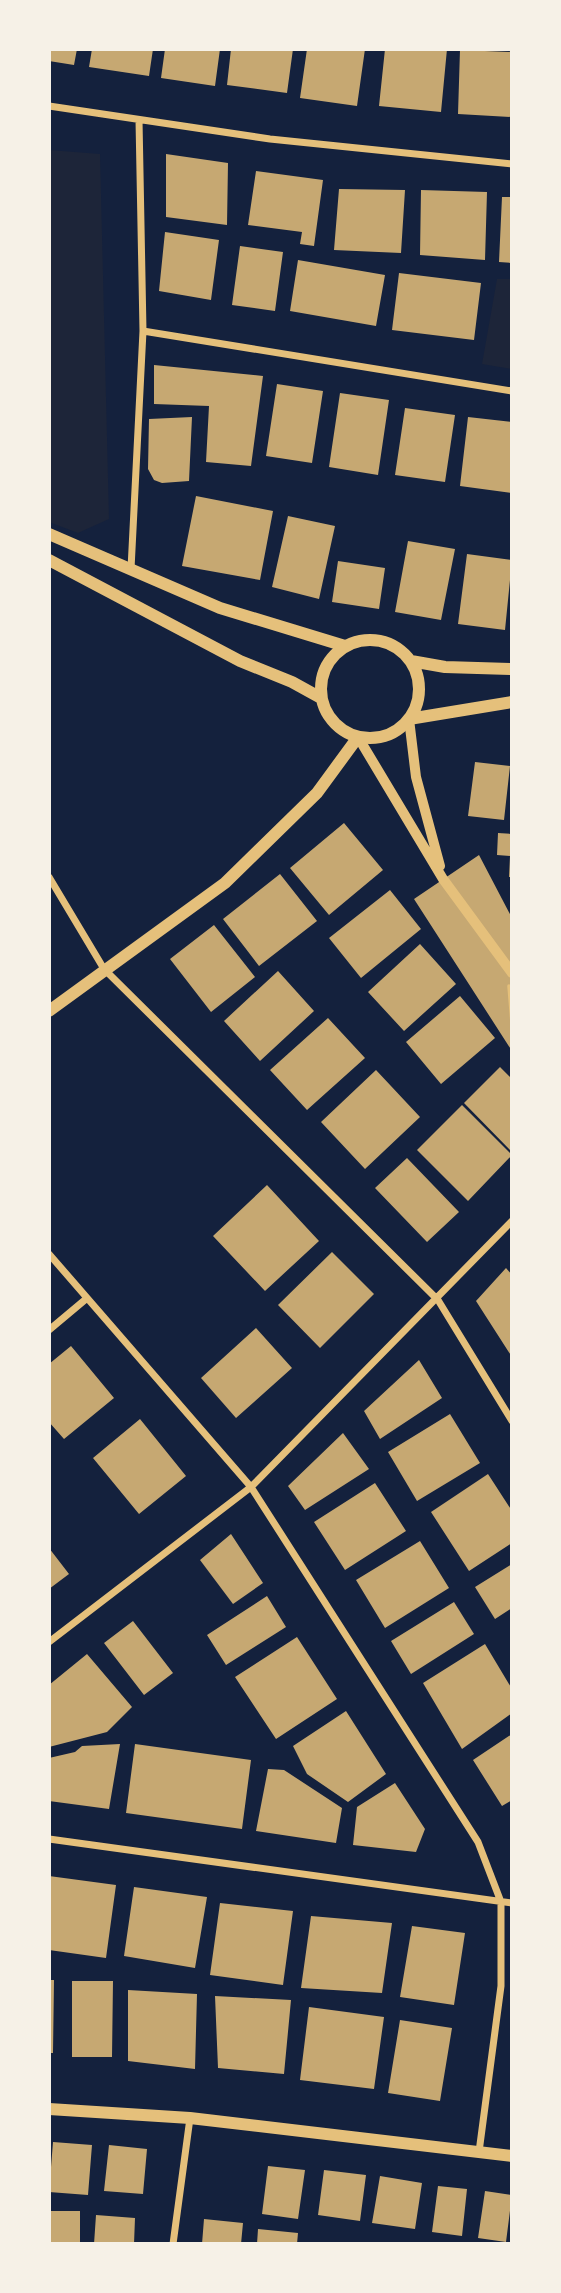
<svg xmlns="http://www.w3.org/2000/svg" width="561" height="2293" viewBox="0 0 561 2293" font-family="'Work Sans',sans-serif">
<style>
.green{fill:#1d2539}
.building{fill:#c6a872}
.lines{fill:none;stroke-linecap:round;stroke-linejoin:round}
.path{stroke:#e5c07b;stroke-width:3.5}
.minor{stroke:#e5c07b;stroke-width:7}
.tertiary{stroke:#e5c07b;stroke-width:10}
.secondary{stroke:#e5c07b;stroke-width:12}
.primary{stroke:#e5c07b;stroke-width:12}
</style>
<rect width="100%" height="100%" fill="#14213d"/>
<path class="green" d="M 49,150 L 100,154 L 109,519 L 78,533 L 49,522 Z
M 497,279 L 512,279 L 512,369 L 482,364 Z"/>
<path class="building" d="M 49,49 L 77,49 L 74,65 L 49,61 Z
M 92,49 L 153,49 L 149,76 L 89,67 Z
M 165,49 L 220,49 L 215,86 L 161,78 Z
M 231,49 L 293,49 L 287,93 L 227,85 Z
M 307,49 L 365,49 L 357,106 L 300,98 Z
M 385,49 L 447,49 L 441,112 L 379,106 Z
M 460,50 L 512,52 L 512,117 L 458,114 Z
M 166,154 L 228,163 L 227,225 L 166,217 Z
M 256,171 L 323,180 L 314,246 L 300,244 L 302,232 L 248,225 Z
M 339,189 L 405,190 L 401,253 L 334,250 Z
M 421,190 L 487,192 L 485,260 L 420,255 Z
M 502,197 L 512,197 L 512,263 L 499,262 Z
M 165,232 L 219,240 L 211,300 L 159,291 Z
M 240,246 L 283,252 L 275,311 L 232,305 Z
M 298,260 L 385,275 L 376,326 L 290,311 Z
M 399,273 L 481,283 L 474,340 L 392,330 Z
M 154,365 L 263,376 L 251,466 L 206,462 L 209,406 L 154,404 Z
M 277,384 L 323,391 L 312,463 L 266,456 Z
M 340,393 L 389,400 L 378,475 L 329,467 Z
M 405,408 L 455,415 L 445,482 L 395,475 Z
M 192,417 L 189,481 L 162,483 L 154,480 L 148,469 L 149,419 Z
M 468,417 L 512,422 L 512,493 L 460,486 Z
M 196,496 L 273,511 L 260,580 L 182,566 Z
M 288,516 L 335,526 L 319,599 L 272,587 Z
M 408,541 L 455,549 L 441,620 L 395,612 Z
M 467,554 L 512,560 L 505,630 L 458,624 Z
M 338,561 L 385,568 L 379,609 L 332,602 Z
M 475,762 L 510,766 L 504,820 L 468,816 Z
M 344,823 L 383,870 L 329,915 L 290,868 Z
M 498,833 L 512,834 L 512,877 L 509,877 L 510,856 L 497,855 Z
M 479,855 L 512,918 L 512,1051 L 414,899 Z
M 280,874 L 317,921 L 259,966 L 223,919 Z
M 390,890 L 421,929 L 361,978 L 329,938 Z
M 214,925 L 255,977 L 211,1012 L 170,959 Z
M 420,944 L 456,984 L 404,1031 L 368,992 Z
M 278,971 L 314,1011 L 260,1061 L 224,1021 Z
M 460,996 L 495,1038 L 441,1084 L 406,1042 Z
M 328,1018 L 365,1058 L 307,1110 L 270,1070 Z
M 500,1067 L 512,1079 L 512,1152 L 464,1103 Z
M 376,1070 L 420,1117 L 365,1169 L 321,1122 Z
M 462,1105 L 512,1155 L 468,1201 L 417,1150 Z
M 407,1158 L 459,1212 L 427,1242 L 375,1188 Z
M 267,1185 L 319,1241 L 265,1291 L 213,1236 Z
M 332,1252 L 374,1294 L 320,1348 L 278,1305 Z
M 506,1268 L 512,1275 L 512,1357 L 476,1301 Z
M 256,1328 L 292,1368 L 236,1418 L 201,1378 Z
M 71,1346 L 114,1398 L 64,1439 L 49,1422 L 49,1364 Z
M 419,1360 L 442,1398 L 380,1439 L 364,1411 Z
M 450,1414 L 480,1463 L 417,1501 L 388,1452 Z
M 140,1419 L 186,1476 L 139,1514 L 93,1458 Z
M 343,1433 L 369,1469 L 305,1510 L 288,1486 Z
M 488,1474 L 512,1511 L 512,1543 L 469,1571 L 431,1512 Z
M 375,1483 L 406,1531 L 345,1570 L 314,1522 Z
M 231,1534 L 263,1583 L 233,1604 L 200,1560 Z
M 420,1541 L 449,1588 L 385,1628 L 356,1580 Z
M 49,1548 L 69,1574 L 49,1589 Z
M 512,1564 L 512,1608 L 495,1619 L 475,1587 Z
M 267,1596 L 286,1627 L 226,1665 L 207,1635 Z
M 454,1602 L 474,1634 L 411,1674 L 391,1641 Z
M 133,1621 L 173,1673 L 144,1695 L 104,1643 Z
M 297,1637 L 337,1699 L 276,1739 L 235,1677 Z
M 485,1644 L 512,1689 L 512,1713 L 462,1749 L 423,1683 Z
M 87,1654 L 132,1707 L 107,1732 L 49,1747 L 49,1685 Z
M 346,1711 L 386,1774 L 348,1802 L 307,1774 L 293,1746 Z
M 512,1734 L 512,1800 L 502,1806 L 473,1760 Z
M 120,1744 L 109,1809 L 49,1801 L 49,1758 L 75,1752 L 82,1746 Z
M 135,1744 L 251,1760 L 242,1829 L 126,1813 Z
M 268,1769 L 284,1770 L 342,1808 L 336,1843 L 256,1831 Z
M 395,1783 L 425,1829 L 416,1852 L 353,1845 L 357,1807 Z
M 49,1876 L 116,1885 L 106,1958 L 49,1950 Z
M 134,1887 L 207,1897 L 195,1968 L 124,1956 Z
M 220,1903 L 293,1911 L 283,1985 L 210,1975 Z
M 311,1916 L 392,1923 L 382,1993 L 301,1988 Z
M 412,1926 L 465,1933 L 454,2005 L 400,1997 Z
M 49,1980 L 54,1980 L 53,2053 L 49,2053 Z
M 72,1981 L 113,1981 L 112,2057 L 72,2057 Z
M 128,1990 L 197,1994 L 195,2069 L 128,2061 Z
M 215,1996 L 291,2000 L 284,2074 L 218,2068 Z
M 309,2007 L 384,2017 L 374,2089 L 300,2080 Z
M 400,2020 L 452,2028 L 440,2101 L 388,2093 Z
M 53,2142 L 92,2145 L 88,2195 L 49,2192 Z
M 109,2145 L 147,2149 L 143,2194 L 104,2191 Z
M 268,2166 L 305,2170 L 298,2219 L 262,2214 Z
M 324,2170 L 366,2175 L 360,2221 L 318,2215 Z
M 380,2176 L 422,2183 L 415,2229 L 372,2223 Z
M 438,2186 L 467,2189 L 462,2236 L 432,2232 Z
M 485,2191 L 512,2195 L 506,2242 L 478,2238 Z
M 49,2211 L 80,2211 L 80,2244 L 49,2244 Z
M 96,2215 L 135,2218 L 134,2244 L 94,2244 Z
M 204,2219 L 243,2223 L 241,2244 L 202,2244 Z
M 258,2229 L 298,2233 L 297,2244 L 257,2244 Z"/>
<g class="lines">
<path class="path" d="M 509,986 L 512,1023"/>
<path class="minor" d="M 49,106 L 270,139 L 512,164
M 143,331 L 512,391
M 131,569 L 143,331 L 139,120
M 49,877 L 104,969 L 438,1300 L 512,1421
M 49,1254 L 251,1487 L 478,1842 L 501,1902 L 501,1986 L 479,2152
M 49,1330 L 86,1299
M 49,1642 L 251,1487 L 512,1221
M 49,1839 L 512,1903
M 173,2244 L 190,2118"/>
<path class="tertiary" d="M 409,719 L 416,777 L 440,866
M 358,737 L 443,879 L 512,973"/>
<path class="secondary" d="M 49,1011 L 225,883 L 317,793 L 358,737
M 49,2109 L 190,2118 L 512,2156"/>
<path class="primary" d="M 49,534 L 220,608 L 345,646
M 49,560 L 240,661 L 292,682 L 321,698
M321 689a49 49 0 1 1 98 0a49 49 0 1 1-98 0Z
M 411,661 L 445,667 L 512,669
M 409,719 L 512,702"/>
</g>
<rect width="561" height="2293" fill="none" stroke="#f6f1e7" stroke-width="102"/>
</svg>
